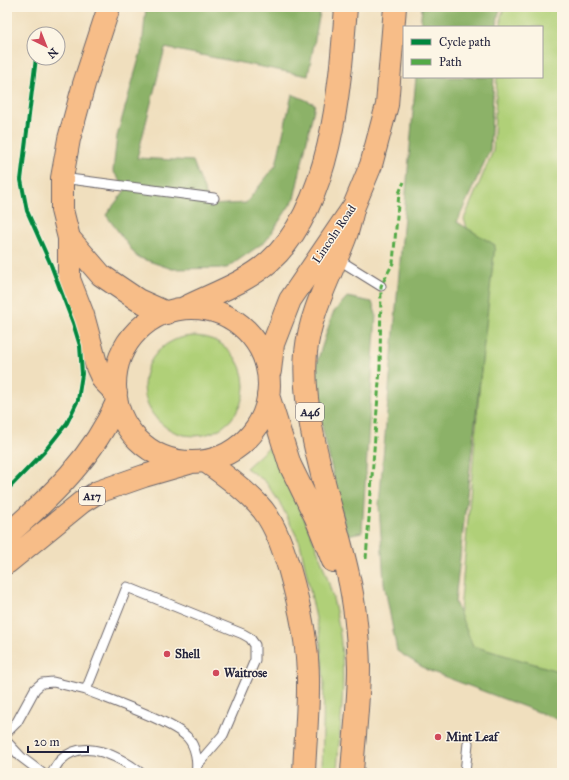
<svg xmlns="http://www.w3.org/2000/svg" width="569" height="780" viewBox="0 0 569 780" font-family="'IM FELL Great Primer',serif">
<style>
.green{fill:#b0d078;stroke:#69795a}
.forest{fill:#8cb268;stroke:#576a52}
.lines{fill:none;stroke-linecap:round;stroke-linejoin:round}
.service-casing{stroke:#6a6469;stroke-width:11}
.trunk-casing{stroke:#6a6469;stroke-width:24}
.service{stroke:#fff;stroke-width:9}
.trunk{stroke:#f7bd88;stroke-width:22}
.quiet{stroke:#53aa46;stroke-width:3;stroke-dasharray:6 3;stroke-linecap:butt}
.cycleway-casing{stroke:#fcf5e5;stroke-width:6}
.cycleway{stroke:#00873e;stroke-width:4}
.poi-dot{fill:#d1495b;stroke:#fcf5e5;stroke-width:1.5}
.labels{text-anchor:middle;stroke-width:3;stroke-linejoin:round;paint-order:stroke}
.shield{fill:#fcf5e5;stroke:#63616e;stroke-width:1}
.shield-label{font-size:11px;font-weight:bold;fill:#22223b}
.street-label{font-size:12px;fill:#22223b;stroke:#fcf5e5}
.poi-label{font-size:12px;font-weight:bold;fill:#22223b;stroke:#fcf5e5;text-anchor:start}
</style>
<rect width="100%" height="100%" fill="#fcf5e5"/>
<filter id="ink" filterUnits="userSpaceOnUse"><feTurbulence type="fractalNoise" baseFrequency=".025" numOctaves="2"/><feDisplacementMap in="SourceGraphic" scale="8" xChannelSelector="R" yChannelSelector="G"/><feConvolveMatrix kernelMatrix="1 2 1 2 8 2 1 2 1" color-interpolation-filters="sRGB"/></filter>
<filter id="wash" filterUnits="userSpaceOnUse"><feTurbulence type="fractalNoise" baseFrequency=".012" numOctaves="4" result="noise"/><feDisplacementMap in="SourceGraphic" scale="16" xChannelSelector="R" yChannelSelector="G"/><feGaussianBlur stdDeviation="0.9" result="paint"/><feColorMatrix in="noise" values="0 0 0 0 0 0 0 0 0 0 0 0 0 0 0 0 0 1.4 0 .05"/><feComposite in="paint" operator="in"/></filter>
<g filter="url(#wash)">
<rect width="100%" height="100%" fill="#f0dfbe"/>
<path class="green" d="M 505,7 L 562,7 L 562,687 L 457,647 L 488,288 L 464,219 L 493,151 L 497,77 L 542,77 L 542,27 L 501,27 L 501,16 Z
M144 386a50 50 0 1 1 100 0a50 50 0 1 1-100 0Z
M 269,447 C 303,514 337,578 342,655 C 345,694 339,734 337,773 L 322,773 L 324,684 L 320,637 L 300,543 L 280,503 L 265,481 L 246,468 Z"/>
<path class="forest" d="M 146,7 L 321,7 L 308,76 L 165,48 L 137,158 L 193,161 L 210,205 L 246,203 L 276,165 L 292,94 L 315,104 L 294,199 L 266,241 L 227,268 L 172,269 L 137,257 L 106,215 L 126,189 L 113,171 L 117,136 L 142,48 Z
M 422,7 L 501,7 L 498,16 L 497,27 L 420,27 Z
M 416,77 L 494,77 L 490,150 L 457,222 L 495,245 L 455,602 L 473,646 L 562,672 L 562,721 L 427,670 L 397,651 L 384,583 L 379,505 Z
M 347,297 L 372,302 L 376,314 L 362,532 L 347,535 L 322,426 L 315,368 L 333,313 Z"/>
</g>
<g filter="url(#ink)">
<g class="lines">
<g class="service-casing">
<path id="service" d="M 62,178 L 214,198
M 336,258 L 381,286
M 86,690 C 110,700 174,722 188,738 C 196,747 198,762 196,773
M 7,732 L 17,722 L 35,689 L 42,683 L 53,682 L 86,690 L 127,587 L 243,634 L 250,638 L 255,645 L 255,660 L 223,735 L 198,764
M 7,742 L 21,757 L 42,773
M 52,773 C 55,769 57,763 61,760 C 84,737 120,757 141,773
M 465,773 L 468,743"/>
</g>
<g class="trunk-casing">
<path id="trunk" d="M 109,7 L 84,84 L 69,139 L 62,178 L 62,210 L 69,238 L 69,279 L 83,315 L 97,367 L 103,380 L 116,393
M 69,238 L 101,275 L 138,300 L 167,313
M 184,308 C 212,294 245,283 269,262 C 332,206 340,86 346,7
M115 385a77 77 0 1 1 154 0a77 77 0 1 1-154 0Z
M 270,371 L 273,344 L 290,300 L 354,206 L 371,165 L 387,105 L 395,7
M 268,395 L 290,465 L 316,518 L 333,561
M 205,461 C 225,475 247,491 263,510 C 276,527 283,549 289,568 C 300,607 309,647 308,688 C 308,716 305,745 304,773
M 7,535 C 51,497 94,456 117,402
M 7,563 L 82,502 L 98,492 L 144,476 L 189,463
M 352,773 C 354,738 359,702 359,667 C 358,637 355,604 348,574 C 333,506 300,421 306,352 C 310,312 331,275 345,238 C 349,228 351,216 354,206"/>
</g>
<use href="#service" class="service"/>
<use href="#trunk" class="trunk"/>
<path class="quiet" d="M 366,559 L 380,368 L 381,286 L 393,263 L 399,193 L 404,182"/>
<g class="cycleway-casing">
<path id="cycleway" d="M 7,490 L 44,452 L 67,423 L 78,400 L 82,374 L 80,346 L 73,323 L 51,265 L 27,211 L 21,180 L 36,58"/>
</g>
<use href="#cycleway" class="cycleway"/>
</g>
</g>
<g class="poi-dot">
<circle cx="167" cy="654" r="4"/>
<circle cx="216" cy="673" r="4"/>
<circle cx="438" cy="737" r="4"/>
</g>
<g class="labels">
<g class="shield">
<rect x="296" y="403" width="28" height="18" rx="3"/>
<rect x="79" y="487" width="26" height="18" rx="3"/>
</g>
<g class="shield-label">
<text x="310" y="416">A46</text>
<text x="92" y="500">A17</text>
</g>
<g class="street-label">
<text transform="translate(334 234) rotate(-56)" y="4">Lincoln Road</text>
</g>
<g class="poi-label">
<text x="175" y="658">Shell</text>
<text x="224" y="677">Waitrose</text>
<text x="446" y="741">Mint Leaf</text>
</g>
</g>
<rect width="569" height="780" fill="none" stroke="#fcf5e5" stroke-width="24"/>
<rect x="403" y="26" width="140" height="52" fill="#fcf5e5" stroke="#a5a1a1"/>
<rect x="411" y="39" width="20" height="6" fill="#00873e" stroke="#a5a1a1"/>
<text x="439" y="46" font-size="12" fill="#22223b">Cycle path</text>
<rect x="411" y="59" width="20" height="6" fill="#53aa46" stroke="#a5a1a1"/>
<text x="439" y="66" font-size="12" fill="#22223b">Path</text>
<g transform="translate(46 46) rotate(137)"><circle r="19" fill="#fcf5e5" stroke="#a5a1a1"/>
<path d="M0-3L7 15L0 10L-7 15Z" fill="#d1495b"/>
<text y="-6" font-size="11" font-weight="bold" text-anchor="middle" fill="#22223b">N</text>
</g>
<path d="M28 746v6h60v-6" fill="none" stroke="#22223b" stroke-width="2"/>
<text x="34" y="746" font-size="12" fill="#22223b" stroke="#fcf5e5" stroke-width="3" paint-order="stroke">20 m</text>
</svg>
